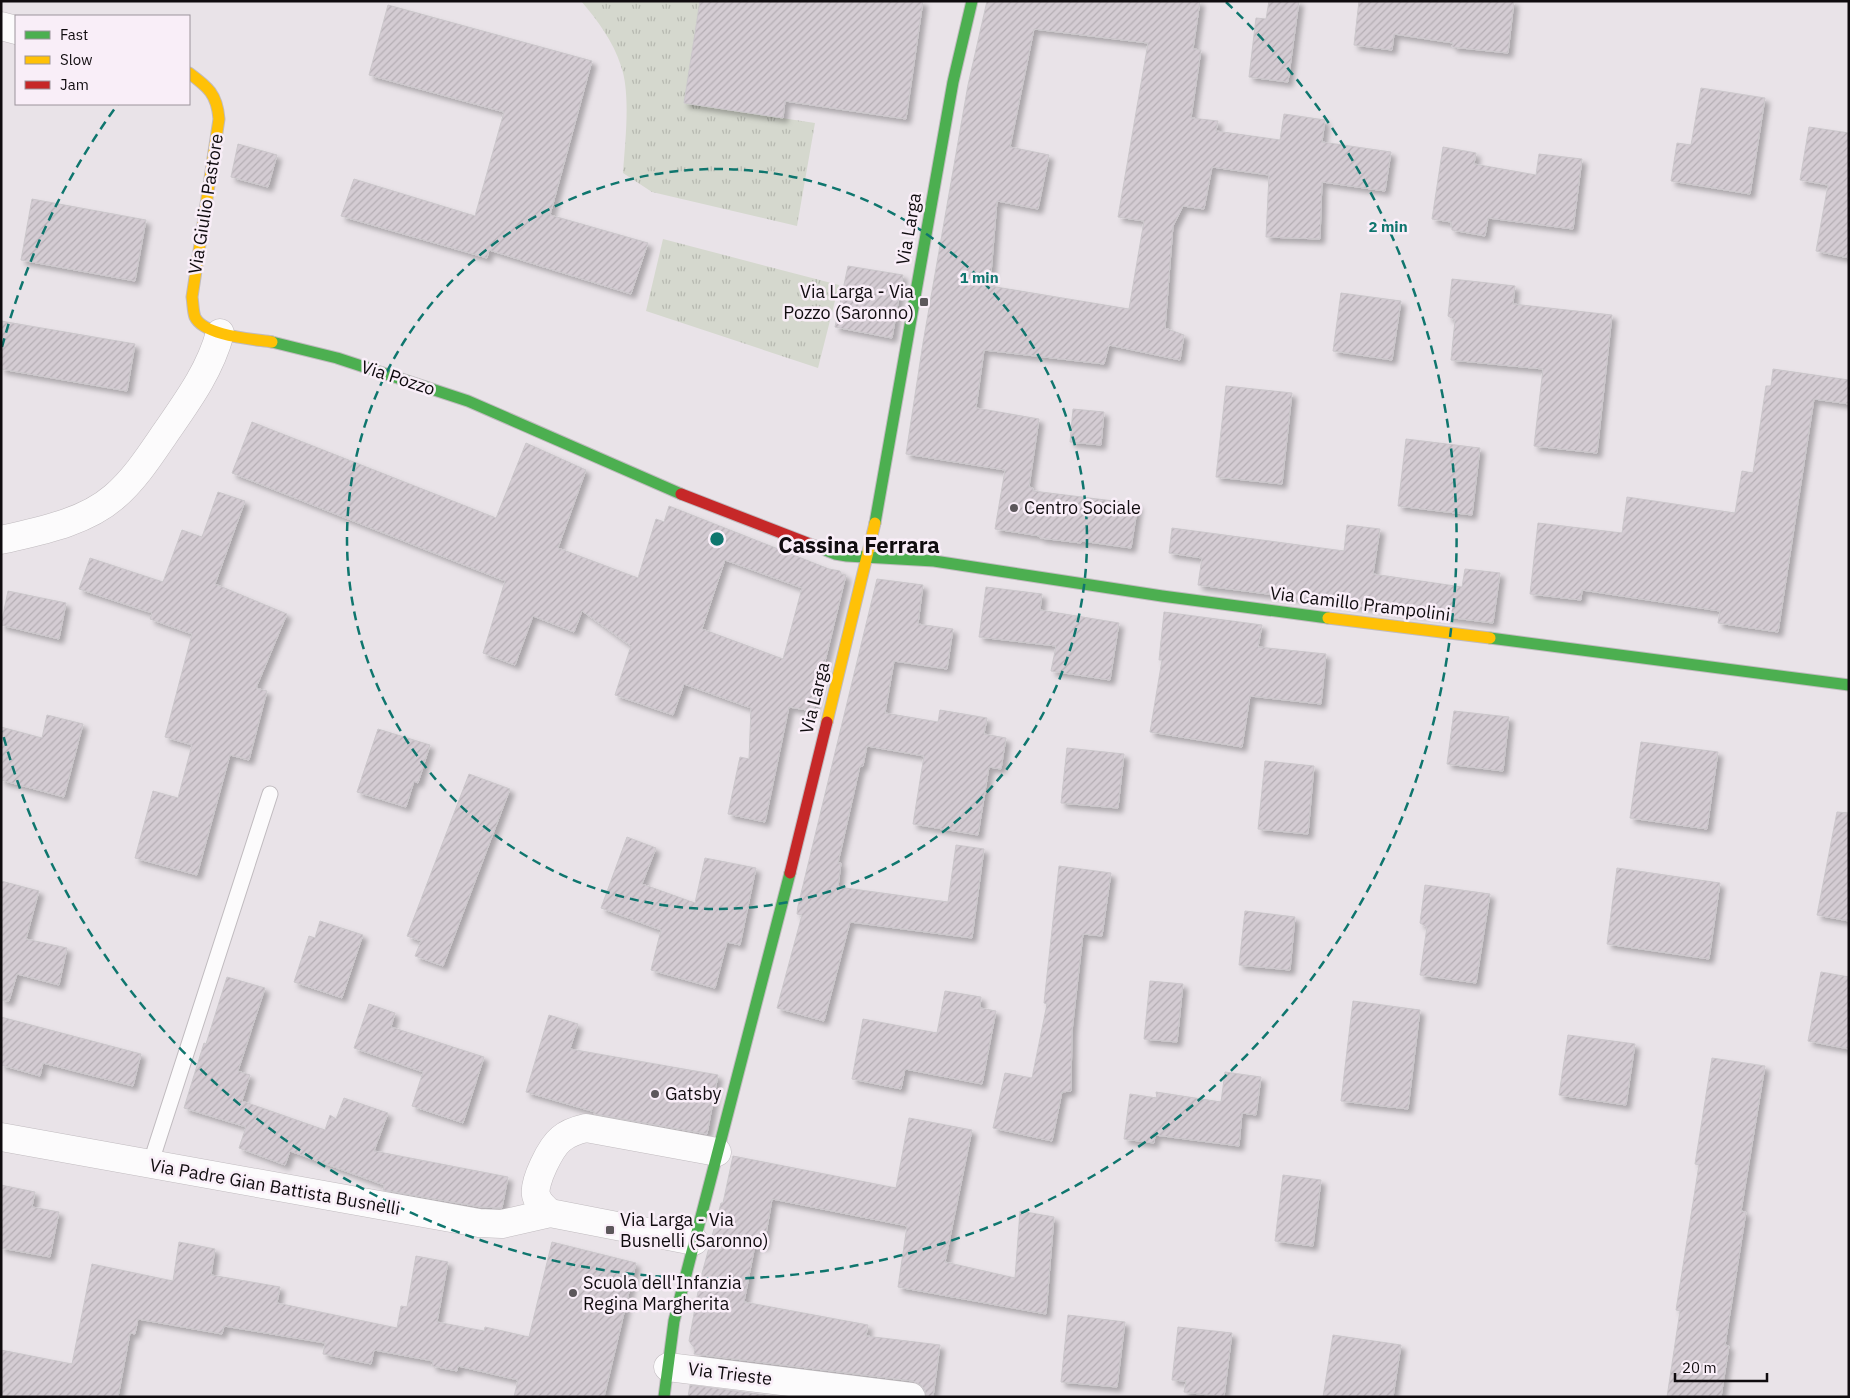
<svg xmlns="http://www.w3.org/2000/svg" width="1850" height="1398" viewBox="0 0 1850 1398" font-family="'IBM Plex Sans',sans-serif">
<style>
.grass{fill:url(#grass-tufts)}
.building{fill:url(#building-hatch);stroke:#cbc7cb;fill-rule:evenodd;filter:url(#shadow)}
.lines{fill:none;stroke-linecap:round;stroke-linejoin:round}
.lane-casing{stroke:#c0bbbf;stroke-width:17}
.street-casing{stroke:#c0bbbf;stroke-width:29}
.fast-casing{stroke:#c0bbbf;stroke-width:13}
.slow-casing{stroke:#c0bbbf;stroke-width:13}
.jam-casing{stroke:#c0bbbf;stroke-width:13}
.lane{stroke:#fcfbfc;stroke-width:15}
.street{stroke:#fcfbfc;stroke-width:28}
.fast{stroke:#4caf50;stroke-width:11}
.slow{stroke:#ffc107;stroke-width:11}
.jam{stroke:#c62828;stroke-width:11}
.ring{fill:none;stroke:#0f766e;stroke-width:2.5;stroke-dasharray:9 6}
.poi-dot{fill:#5c575b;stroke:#f9eef8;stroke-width:2}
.labels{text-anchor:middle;stroke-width:5;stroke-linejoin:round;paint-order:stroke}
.street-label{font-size:18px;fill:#100c0f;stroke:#f9eef8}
.poi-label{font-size:18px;fill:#100c0f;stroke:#f9eef8;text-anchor:start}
.district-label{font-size:22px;font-weight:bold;fill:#100c0f;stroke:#f9eef8}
.centre{fill:#0f766e;stroke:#f9eef8;stroke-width:2.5}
.ring-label{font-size:15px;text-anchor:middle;font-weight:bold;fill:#0f766e;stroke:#f9eef8;stroke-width:5;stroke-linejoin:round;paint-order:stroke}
</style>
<defs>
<pattern id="grass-tufts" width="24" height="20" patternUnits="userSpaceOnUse" patternTransform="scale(1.25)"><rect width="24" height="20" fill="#d5d8ce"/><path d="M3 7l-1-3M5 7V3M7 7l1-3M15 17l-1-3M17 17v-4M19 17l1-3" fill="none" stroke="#b6b8b0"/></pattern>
<pattern id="building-hatch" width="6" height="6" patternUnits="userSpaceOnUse" patternTransform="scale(1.25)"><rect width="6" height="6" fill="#d4ccd3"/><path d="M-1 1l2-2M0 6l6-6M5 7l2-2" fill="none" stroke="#b5aeb4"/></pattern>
<filter id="shadow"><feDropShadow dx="4.5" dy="4.5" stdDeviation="2.5" flood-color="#0004"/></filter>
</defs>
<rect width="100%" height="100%" fill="#e9e3e8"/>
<path class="grass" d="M 581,1 L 701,1 L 684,103 L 815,123 L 797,226 L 652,192 L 623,173 C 625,143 631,94 621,66 C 613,41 598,21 581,1 Z
M 663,239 L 839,285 L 818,368 L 646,311 Z"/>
<path class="building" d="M 700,1 L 923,1 L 906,119 L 785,101 L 783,118 L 684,103 Z
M 987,1 L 1200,1 L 1193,49 L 1201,50 L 1191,118 L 1218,121 L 1216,131 L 1280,140 L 1284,114 L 1325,120 L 1322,142 L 1391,152 L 1385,191 L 1322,182 L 1320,239 L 1266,237 L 1269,175 L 1212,167 L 1204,209 L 1183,206 L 1173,226 L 1165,328 L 1184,335 L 1180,360 L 1109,345 L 1104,364 L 984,350 L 976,408 L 1039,419 L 1029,487 L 1033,488 L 1033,491 L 1138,504 L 1131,548 L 1081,541 L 1081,543 L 1040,538 L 1040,536 L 995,529 L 1005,470 L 906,454 L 923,343 L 968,85 ZM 1034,29 L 1148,43 L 1118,217 L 1144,221 L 1129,309 L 990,286 L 997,201 L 1038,209 L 1049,155 L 1010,147 Z
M 1269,1 L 1299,1 L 1288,82 L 1249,77 L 1256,18 L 1266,19 Z
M 1359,1 L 1514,1 L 1508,53 L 1452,47 L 1453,43 L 1394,34 L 1392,50 L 1354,45 Z
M 388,5 L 592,61 L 550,215 L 648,243 L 631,294 L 489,250 L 487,258 L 341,216 L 354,179 L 475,216 L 504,112 L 369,75 Z
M 1701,88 L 1765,98 L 1750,194 L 1671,181 L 1677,143 L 1691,145 Z
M 1809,127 L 1849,133 L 1849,258 L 1816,251 L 1828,185 L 1800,180 Z
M 238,144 L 277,155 L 268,187 L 231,177 Z
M 1443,147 L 1476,153 L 1474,164 L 1536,175 L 1539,154 L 1582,159 L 1573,229 L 1488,218 L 1485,236 L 1452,230 L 1451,222 L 1432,219 Z
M 32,199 L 146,220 L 135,281 L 21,260 Z
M 848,266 L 903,275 L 892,338 L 835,327 Z
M 1452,279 L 1515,286 L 1513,304 L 1612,315 L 1597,453 L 1534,446 L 1543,369 L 1451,360 L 1455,320 L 1448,316 Z
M 1341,293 L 1401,301 L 1392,360 L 1333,351 Z
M 1,321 L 135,344 L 127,391 L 1,369 Z
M 1773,369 L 1849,380 L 1849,404 L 1814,399 L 1778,632 L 1718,623 L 1720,611 L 1582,590 L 1581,600 L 1530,594 L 1538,523 L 1622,533 L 1627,497 L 1735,513 L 1742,471 L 1753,473 L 1766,386 L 1771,386 Z
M 1226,386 L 1292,393 L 1282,484 L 1216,477 Z
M 1073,409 L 1104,412 L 1101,445 L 1070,442 Z
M 252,422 L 496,518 L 526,443 L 586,470 L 558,548 L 638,578 L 656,519 L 664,522 L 669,506 L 829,569 L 840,571 L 841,574 L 846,575 L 813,711 L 789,707 L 765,822 L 728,814 L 740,757 L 749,759 L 751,708 L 684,684 L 673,715 L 615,695 L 631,646 L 582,611 L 574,632 L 533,616 L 515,665 L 483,653 L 505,581 L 232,473 ZM 725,560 L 802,588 L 783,659 L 702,629 Z
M 1406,439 L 1480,448 L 1472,515 L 1398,506 Z
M 218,492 L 245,501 L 215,584 L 287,614 L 256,688 L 267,691 L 249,760 L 230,755 L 197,875 L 135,858 L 153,791 L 178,798 L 192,745 L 165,737 L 192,634 L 150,619 L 152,613 L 79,589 L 90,558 L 163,582 L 182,530 L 202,537 Z
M 1347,525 L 1380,529 L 1373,574 L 1462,587 L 1465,569 L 1500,573 L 1493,623 L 1198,585 L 1202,558 L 1169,553 L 1172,528 L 1344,551 Z
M 877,579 L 923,585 L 918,624 L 953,629 L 947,669 L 894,661 L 885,713 L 938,722 L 940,710 L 987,718 L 984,734 L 1006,738 L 1001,769 L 989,767 L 978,835 L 913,824 L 924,756 L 867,746 L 863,766 L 860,766 L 838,863 L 841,863 L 838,887 L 948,902 L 956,845 L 984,849 L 972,938 L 850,922 L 824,1021 L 777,1008 L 802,915 L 797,914 L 798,906 Z
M 986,587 L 1042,594 L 1040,610 L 1119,623 L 1110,680 L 1051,671 L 1056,646 L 979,637 Z
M 8,591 L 66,603 L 59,639 L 1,625 Z
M 1164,612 L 1262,625 L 1258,647 L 1326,654 L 1321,704 L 1250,696 L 1242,747 L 1150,732 L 1162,660 L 1159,660 Z
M 1454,711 L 1509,717 L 1503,771 L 1447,764 Z
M 47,715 L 83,724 L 64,797 L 1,780 L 1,727 L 42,738 Z
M 378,729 L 430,745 L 418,783 L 414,781 L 406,807 L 357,792 Z
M 1641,742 L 1718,752 L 1707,829 L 1630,818 Z
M 1067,748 L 1124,754 L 1118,808 L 1061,803 Z
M 1265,761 L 1314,766 L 1308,834 L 1258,829 Z
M 469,774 L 510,789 L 443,966 L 415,956 L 421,941 L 407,936 Z
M 1837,812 L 1849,813 L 1849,921 L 1817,915 Z
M 627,837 L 656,848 L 642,884 L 695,903 L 705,858 L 756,868 L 740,945 L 727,942 L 715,988 L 651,970 L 661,930 L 601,908 Z
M 1059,866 L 1111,873 L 1102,936 L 1083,934 L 1072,1031 L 1071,1091 L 1062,1092 L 1052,1141 L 993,1128 L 1005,1073 L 1032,1078 L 1047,1004 L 1044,1003 Z
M 1617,868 L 1720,883 L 1709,959 L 1607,944 Z
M 1,881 L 39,891 L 26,939 L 67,948 L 59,985 L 17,974 L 9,1001 L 1,1000 Z
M 1425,885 L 1490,894 L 1476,983 L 1420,975 L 1427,927 L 1420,923 Z
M 1245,911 L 1295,917 L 1290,970 L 1239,965 Z
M 320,921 L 363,935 L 342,998 L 294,982 L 309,936 L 315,938 Z
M 1821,972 L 1849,977 L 1849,1049 L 1808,1041 Z
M 227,977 L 265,988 L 238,1071 L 250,1075 L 242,1101 L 325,1130 L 330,1115 L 336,1119 L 344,1098 L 388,1113 L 374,1151 L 508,1177 L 502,1208 L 481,1207 L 383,1190 L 384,1185 L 290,1151 L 285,1165 L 239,1148 L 246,1127 L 184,1108 L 204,1043 L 206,1044 Z
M 1150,981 L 1183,984 L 1177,1042 L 1144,1039 Z
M 945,991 L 981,997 L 980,1008 L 996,1011 L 982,1084 L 905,1069 L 901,1089 L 852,1079 L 863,1019 L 937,1033 Z
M 1353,1001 L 1420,1010 L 1408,1109 L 1341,1101 Z
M 369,1004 L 395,1013 L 391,1027 L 484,1057 L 463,1123 L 412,1106 L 423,1072 L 354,1048 Z
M 549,1015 L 578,1024 L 570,1049 L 718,1075 L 707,1134 L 594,1114 L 595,1112 L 526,1092 Z
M 1,1017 L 141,1054 L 133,1086 L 43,1063 L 40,1076 L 1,1065 Z
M 1568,1035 L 1635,1044 L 1626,1105 L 1559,1095 Z
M 1712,1058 L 1765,1066 L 1741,1211 L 1746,1212 L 1725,1345 L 1729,1346 L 1721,1397 L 1667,1397 L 1680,1311 L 1676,1310 L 1699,1165 L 1695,1164 Z
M 1225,1072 L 1261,1077 L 1256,1115 L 1242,1113 L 1239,1146 L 1155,1135 L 1154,1143 L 1124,1139 L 1130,1094 L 1157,1098 L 1156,1092 L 1221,1102 Z
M 909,1118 L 972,1130 L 945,1262 L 1015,1278 L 1020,1211 L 1054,1217 L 1046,1314 L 898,1287 L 907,1226 L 772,1199 L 764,1246 L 755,1245 L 744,1302 L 868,1325 L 866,1336 L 940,1345 L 933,1397 L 926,1397 L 925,1390 L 921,1385 L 913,1381 L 694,1354 L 695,1349 L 689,1341 L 700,1281 L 721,1203 L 723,1203 L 733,1156 L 896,1188 Z
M 1283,1175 L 1321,1180 L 1313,1246 L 1275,1241 Z
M 1,1185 L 35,1192 L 32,1207 L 59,1212 L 50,1257 L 1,1248 Z
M 179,1242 L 215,1249 L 211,1275 L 280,1287 L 277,1303 L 397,1328 L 401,1306 L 407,1307 L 416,1256 L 448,1262 L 437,1322 L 484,1331 L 485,1327 L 529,1337 L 552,1242 L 636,1263 L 604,1397 L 514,1397 L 518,1380 L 458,1366 L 457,1371 L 432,1366 L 433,1361 L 374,1350 L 371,1364 L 323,1354 L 325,1343 L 224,1326 L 222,1334 L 138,1319 L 135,1334 L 130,1333 L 118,1397 L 1,1397 L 1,1350 L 72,1364 L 92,1264 L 173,1281 Z
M 1068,1315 L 1125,1322 L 1117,1387 L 1061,1382 Z
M 1178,1327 L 1232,1333 L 1224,1397 L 1184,1392 L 1186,1381 L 1172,1380 Z
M 1333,1335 L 1401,1345 L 1393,1397 L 1323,1397 Z
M 690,1385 L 781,1397 L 688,1397 Z"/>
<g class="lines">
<g class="lane-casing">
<path id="lane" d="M 150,1165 L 270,794"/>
</g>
<g class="street-casing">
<path id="street" d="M 1,26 L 16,30
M 1,540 C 39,531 84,523 114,497 C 134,480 149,457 164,435 C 186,403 210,371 220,333
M 1,1137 L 479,1223 L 502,1224 L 550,1213 L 694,1241
M 550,1213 C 544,1208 538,1203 536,1195 C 533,1182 551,1147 561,1139 C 568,1133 577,1130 586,1128 L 717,1152
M 668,1367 L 911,1397"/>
</g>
<g class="fast-casing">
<path id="fast" d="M 272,342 L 337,358 L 468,401 L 681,494
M 875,523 L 953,82 L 972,1
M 815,546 L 835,554 L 847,556 L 934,561 L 1162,596 L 1328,618
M 1490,638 L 1849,685
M 664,1397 L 674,1321 L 790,873"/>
</g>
<g class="slow-casing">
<path id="slow" d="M 189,73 C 208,87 217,94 219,119 L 192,297 C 193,303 193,312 195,317 C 204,336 253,339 272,342
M 1328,618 L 1490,638
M 827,722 L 875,523"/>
</g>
<g class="jam-casing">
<path id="jam" d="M 681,494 L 815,546
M 790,873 L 827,722"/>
</g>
<use href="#lane" class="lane"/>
<use href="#street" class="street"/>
<use href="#fast" class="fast"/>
<use href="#slow" class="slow"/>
<use href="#jam" class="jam"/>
</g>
<g class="ring">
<circle cx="717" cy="539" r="370"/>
<path d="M2 347A740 740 0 0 1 118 104M1226 2A740 740 0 1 1 2 731"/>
</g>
<g class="poi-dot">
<rect x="919" y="297" width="10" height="10" rx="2.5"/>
<circle cx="1014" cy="508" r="5"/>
<circle cx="655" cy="1094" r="5"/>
<rect x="605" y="1225" width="10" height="10" rx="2.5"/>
<circle cx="573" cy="1293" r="5"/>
</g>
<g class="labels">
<g class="street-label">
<text transform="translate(206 204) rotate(-81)" y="6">Via Giulio Pastore</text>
<text transform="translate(909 229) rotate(-80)" y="6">Via Larga</text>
<text transform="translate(398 378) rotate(18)" y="6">Via Pozzo</text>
<text transform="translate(1360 604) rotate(7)" y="6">Via Camillo Prampolini</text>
<text transform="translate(815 698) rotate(-76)" y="6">Via Larga</text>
<text transform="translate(275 1187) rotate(10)" y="6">Via Padre Gian Battista Busnelli</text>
<text transform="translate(730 1374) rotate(7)" y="6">Via Trieste</text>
</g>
<g class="poi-label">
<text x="914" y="298" text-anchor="end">Via Larga - Via<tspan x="914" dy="21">Pozzo (Saronno)</tspan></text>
<text x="1024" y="514">Centro Sociale</text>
<text x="665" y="1100">Gatsby</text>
<text x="620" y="1226">Via Larga - Via<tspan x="620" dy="21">Busnelli (Saronno)</tspan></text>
<text x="583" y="1289">Scuola dell'Infanzia<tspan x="583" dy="21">Regina Margherita</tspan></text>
</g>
<g class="district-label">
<text x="859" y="553">Cassina Ferrara</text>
</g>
</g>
<circle cx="717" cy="539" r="8" class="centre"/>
<g class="ring-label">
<text x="1388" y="232">2 min</text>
<text x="979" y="283">1 min</text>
</g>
<rect width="1850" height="1398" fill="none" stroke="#100c0f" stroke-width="5"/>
<rect x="15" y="15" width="175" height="90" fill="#f9eef8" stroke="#9c949b"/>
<rect x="25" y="31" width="25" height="8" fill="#4caf50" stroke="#9c949b"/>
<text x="60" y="40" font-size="15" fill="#100c0f">Fast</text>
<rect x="25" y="56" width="25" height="8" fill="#ffc107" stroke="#9c949b"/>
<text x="60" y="65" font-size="15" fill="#100c0f">Slow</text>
<rect x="25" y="81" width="25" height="8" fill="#c62828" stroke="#9c949b"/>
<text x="60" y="90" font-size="15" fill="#100c0f">Jam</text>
<path d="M1675 1373v8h92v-8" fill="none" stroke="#100c0f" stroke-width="2.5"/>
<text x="1682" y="1373" font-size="15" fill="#100c0f" stroke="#f9eef8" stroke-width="4" paint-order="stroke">20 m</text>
</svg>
